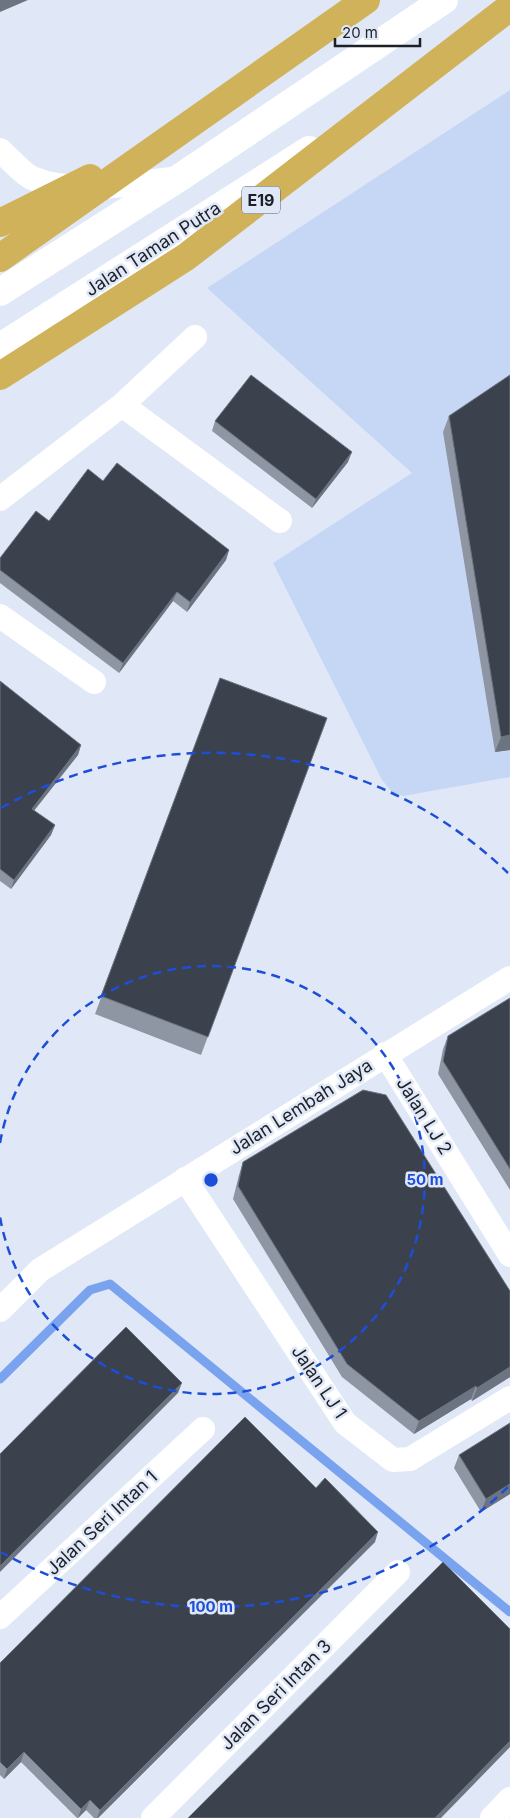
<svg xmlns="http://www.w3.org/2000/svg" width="510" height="1818" viewBox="0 0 510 1818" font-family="Inter,sans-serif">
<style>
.green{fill:#c6d7f5}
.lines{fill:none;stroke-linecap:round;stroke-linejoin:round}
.stream{stroke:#79a3ee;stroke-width:9}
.street{stroke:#fff;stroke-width:24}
.secondary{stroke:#fff;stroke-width:28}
.highway{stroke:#cfb25a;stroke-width:28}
.wall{fill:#8e95a3}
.shaded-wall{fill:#6c7481}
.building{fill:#3b424e;stroke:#6c7481}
.ring{fill:none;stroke:#1d4ed8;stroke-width:2.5;stroke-dasharray:9 6}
.labels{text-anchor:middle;stroke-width:5;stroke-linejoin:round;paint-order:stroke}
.shield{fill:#e0e8f8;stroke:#585c65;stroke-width:1}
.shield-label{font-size:16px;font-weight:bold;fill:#1d2026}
.street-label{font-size:18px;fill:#1d2026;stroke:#e0e8f8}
.centre{fill:#1d4ed8;stroke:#e0e8f8;stroke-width:2.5}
.ring-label{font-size:15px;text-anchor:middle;font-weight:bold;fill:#1d4ed8;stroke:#e0e8f8;stroke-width:5;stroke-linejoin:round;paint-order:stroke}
</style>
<rect width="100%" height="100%" fill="#e0e8f8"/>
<path class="green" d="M 510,90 L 510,777 L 403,796 L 392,792 L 382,780 L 273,563 L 412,473 L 207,288 Z"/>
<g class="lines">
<path class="stream" d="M 0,1379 L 90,1290 L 110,1284 L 510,1612"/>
<path class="street" d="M 0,150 C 9,158 23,174 32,178 C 74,196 135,183 179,178
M 122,405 L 280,521
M 0,499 L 122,405 L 195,337
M 0,616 L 94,682
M 385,1054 L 510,1255
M 185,1179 L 345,1423 L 393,1460 L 410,1459 L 510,1398
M 0,1310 L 40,1270 L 510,978
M 0,1617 L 203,1429
M 153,1818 L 398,1572
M 492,1818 L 510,1799"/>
<path class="secondary" d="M 0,292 L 179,178 L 444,0
M 0,347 L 309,150"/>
<path class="highway" d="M 0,223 L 90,178
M 0,258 L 366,0
M 0,376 L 186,257 L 510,7"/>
</g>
<path class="wall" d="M 510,375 L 510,750 L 495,752 L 443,432 L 449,416 Z
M 215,421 L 348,462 L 312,508 L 212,431 Z
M 103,481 L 229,550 L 226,560 L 187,612 L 173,601 L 119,673 L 0,583 L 0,558 Z
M 220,678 L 327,718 L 201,1055 L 95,1014 Z
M 0,681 L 81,745 L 78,755 L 34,811 L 55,825 L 51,835 L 11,889 L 0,881 Z
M 510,998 L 510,1190 L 438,1074 L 443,1049 L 448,1036 Z
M 243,1162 L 510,1377 L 472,1401 L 471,1399 L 414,1434 L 342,1377 L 233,1199 L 239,1175 Z
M 510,1423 L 510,1494 L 481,1512 L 454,1468 L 459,1455 Z
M 316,1488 L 375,1542 L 98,1818 L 94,1818 L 86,1810 L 78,1818 L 77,1818 L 21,1762 L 4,1779 L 0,1775 L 0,1663 Z"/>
<path class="shaded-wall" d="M 0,0 L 28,0 L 0,12 Z
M 352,452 L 348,462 L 312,508 L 316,499 Z
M 229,550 L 226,560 L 187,612 L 190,602 Z
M 177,592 L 173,601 L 119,673 L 123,663 Z
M 510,735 L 510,750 L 495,752 L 501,737 Z
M 81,745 L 78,755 L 28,818 L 32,809 Z
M 55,825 L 51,835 L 11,889 L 14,880 Z
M 510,1367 L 510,1377 L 472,1401 L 477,1388 Z
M 182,1383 L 178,1393 L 0,1572 L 0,1566 Z
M 476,1386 L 471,1399 L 414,1434 L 419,1421 Z
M 510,1484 L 510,1494 L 481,1512 L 486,1499 Z
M 378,1532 L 375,1542 L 98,1818 L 97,1818 L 100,1810 Z
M 510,1741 L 510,1747 L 441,1818 L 435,1818 Z
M 24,1752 L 21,1762 L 4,1779 L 7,1769 Z
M 90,1800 L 86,1810 L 78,1818 L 81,1809 Z"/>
<path class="building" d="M 251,375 L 352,452 L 316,499 L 215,421 Z
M 510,375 L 510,735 L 501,737 L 449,416 Z
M 117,463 L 229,550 L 190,602 L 177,592 L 123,663 L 0,570 L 0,558 L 36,511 L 49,521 L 88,469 L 103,481 Z
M 220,678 L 327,718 L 208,1037 L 101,996 Z
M 0,681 L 81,745 L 32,809 L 55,825 L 14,880 L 0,869 Z
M 510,998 L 510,1169 L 443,1061 L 448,1036 Z
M 363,1090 L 386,1095 L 510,1291 L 510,1367 L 477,1388 L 476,1386 L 419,1421 L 347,1364 L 238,1186 L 243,1162 Z
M 126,1327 L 182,1383 L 0,1566 L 0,1454 Z
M 245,1417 L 316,1488 L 325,1478 L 378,1532 L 100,1810 L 90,1800 L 81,1809 L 24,1752 L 7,1769 L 0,1762 L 0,1663 Z
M 510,1423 L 510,1484 L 486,1499 L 459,1455 Z
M 443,1562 L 510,1629 L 510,1741 L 435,1818 L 188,1818 Z"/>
<g class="ring">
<path d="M0 1143A214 214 0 1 1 0 1217"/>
<path d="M508 1487A427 427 0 0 1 1 1552M1 808A427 427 0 0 1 508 873"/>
</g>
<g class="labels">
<rect class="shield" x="242" y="186.5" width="38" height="27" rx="4"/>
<g class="shield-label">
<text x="261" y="206">E19</text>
</g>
<g class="street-label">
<text transform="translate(153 249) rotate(-33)" y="6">Jalan Taman Putra</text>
<text transform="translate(301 1107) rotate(-32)" y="6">Jalan Lembah Jaya</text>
<text transform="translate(424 1116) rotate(58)" y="6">Jalan LJ 2</text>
<text transform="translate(319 1382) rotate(56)" y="6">Jalan LJ 1</text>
<text transform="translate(102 1523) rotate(-43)" y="6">Jalan Seri Intan 1</text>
<text transform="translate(276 1695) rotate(-45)" y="6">Jalan Seri Intan 3</text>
</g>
</g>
<circle cx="211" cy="1180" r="8" class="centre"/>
<g class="ring-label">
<text x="425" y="1185">50 m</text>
<text x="211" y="1612">100 m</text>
</g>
<path d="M335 38v8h85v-8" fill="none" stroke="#1d2026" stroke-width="2.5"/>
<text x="342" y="38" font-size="15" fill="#1d2026" stroke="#e0e8f8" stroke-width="4" paint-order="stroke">20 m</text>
</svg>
